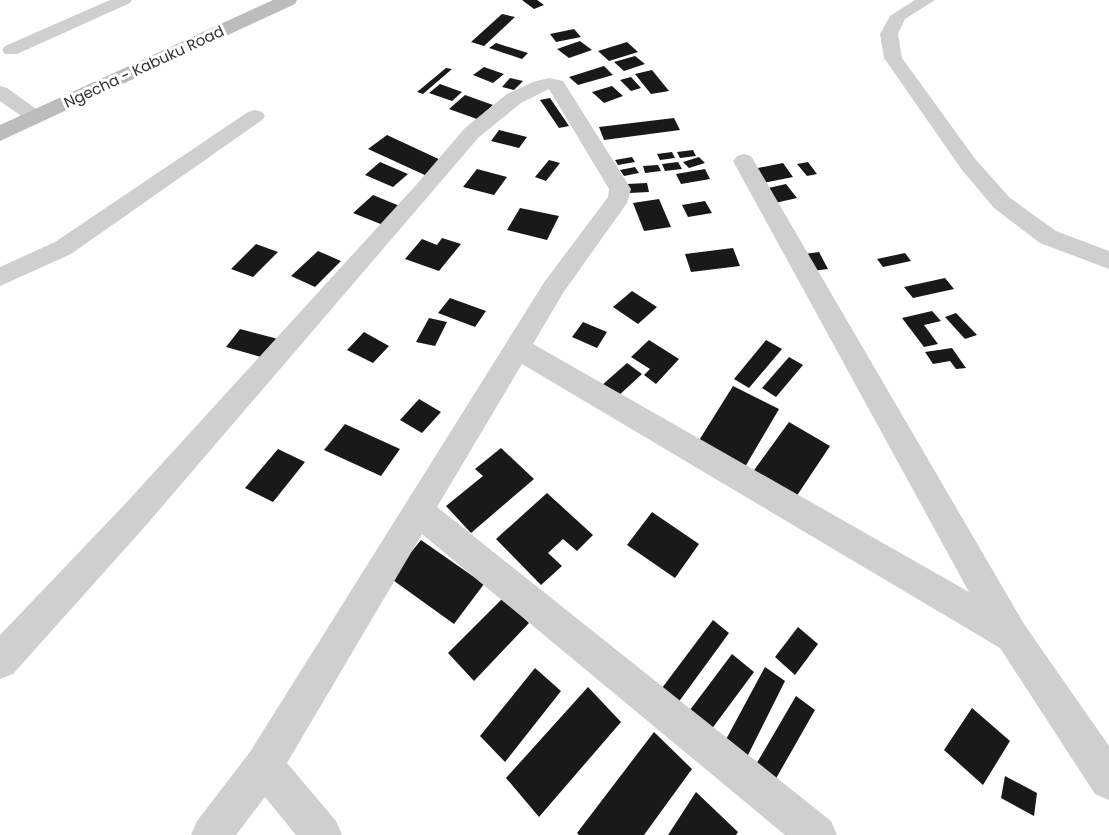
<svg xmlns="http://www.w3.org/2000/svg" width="1109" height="835" viewBox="0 0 1109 835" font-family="Poppins,sans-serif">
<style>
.building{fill:#191919}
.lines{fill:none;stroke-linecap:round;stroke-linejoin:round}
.street{fill:#cfcfcf;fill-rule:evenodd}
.secondary{fill:#bcbcbc;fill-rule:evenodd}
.labels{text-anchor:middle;stroke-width:6;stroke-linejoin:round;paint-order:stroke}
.far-street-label{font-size:15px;fill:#323232;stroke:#fff}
</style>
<rect width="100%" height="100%" fill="#fff"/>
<path class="building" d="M 522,0 L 537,0 L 544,5 L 534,9 Z
M 502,14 L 515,17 L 484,46 L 471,42 Z
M 574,29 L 581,37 L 556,42 L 550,34 Z
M 580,41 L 592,50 L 569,58 L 557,49 Z
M 627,42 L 638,52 L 609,61 L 598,51 Z
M 496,43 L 528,53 L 522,59 L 489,48 Z
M 635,56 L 645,64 L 624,71 L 614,62 Z
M 604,66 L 613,75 L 578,85 L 569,77 Z
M 484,67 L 504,74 L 493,83 L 473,75 Z
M 446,68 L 452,69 L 423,94 L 417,92 Z
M 652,70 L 669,91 L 651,94 L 635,74 Z
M 631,77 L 641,88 L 631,91 L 620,80 Z
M 510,78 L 523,81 L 514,90 L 502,87 Z
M 440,84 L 462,92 L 452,101 L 429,93 Z
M 612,86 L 623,96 L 604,103 L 592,92 Z
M 465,95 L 493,105 L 477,119 L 449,109 Z
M 550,98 L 569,126 L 559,128 L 540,100 Z
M 674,118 L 680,130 L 604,140 L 599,127 Z
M 499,130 L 527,137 L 519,148 L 491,141 Z
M 387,135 L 445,162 L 427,176 L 368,149 Z
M 693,150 L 696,156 L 680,158 L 677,152 Z
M 672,152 L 675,158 L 660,160 L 657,154 Z
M 632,157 L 635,162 L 618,165 L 615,160 Z
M 699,157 L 705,163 L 689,168 L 683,162 Z
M 549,160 L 560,163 L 546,181 L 535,177 Z
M 380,162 L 408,174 L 393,187 L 365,175 Z
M 678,162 L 682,169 L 665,171 L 662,164 Z
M 808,162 L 817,174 L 807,176 L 797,164 Z
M 783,163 L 793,177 L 763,183 L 753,169 Z
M 658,165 L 661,171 L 645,173 L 643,166 Z
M 635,167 L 639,173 L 624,176 L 620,170 Z
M 477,169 L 507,177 L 494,195 L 463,187 Z
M 705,169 L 710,179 L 681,184 L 676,174 Z
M 647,183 L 649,192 L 629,193 L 627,184 Z
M 786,184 L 797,198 L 775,203 L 764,189 Z
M 373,195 L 407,209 L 388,227 L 353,213 Z
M 659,199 L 671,227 L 644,231 L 633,203 Z
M 705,201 L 712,213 L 688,217 L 682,205 Z
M 520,208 L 559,216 L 547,240 L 507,230 Z
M 442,238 L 461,244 L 439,271 L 405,259 L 422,239 L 437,245 Z
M 256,244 L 278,252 L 253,277 L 231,269 Z
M 733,248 L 740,266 L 691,272 L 685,254 Z
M 318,251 L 341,261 L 315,287 L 291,276 Z
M 819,252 L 828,269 L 812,271 L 804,254 Z
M 905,253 L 911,261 L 883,267 L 877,259 Z
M 945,278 L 954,289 L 913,298 L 904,287 Z
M 632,291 L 657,307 L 638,324 L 613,307 Z
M 450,298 L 486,311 L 475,327 L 438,313 Z
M 932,311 L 941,321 L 924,325 L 938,344 L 924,347 L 902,318 Z
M 956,313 L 977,335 L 965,339 L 945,317 Z
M 429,318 L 447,322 L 435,346 L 416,342 Z
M 583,322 L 607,332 L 597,348 L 572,337 Z
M 240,329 L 282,340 L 268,359 L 226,347 Z
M 364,332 L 389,346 L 373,363 L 347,350 Z
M 649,340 L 679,359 L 656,384 L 644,375 L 650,369 L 631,357 Z
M 766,340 L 782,349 L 749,388 L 734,379 Z
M 952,348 L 966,368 L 956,369 L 950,361 L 933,364 L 925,352 Z
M 789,357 L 803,365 L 776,397 L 762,388 Z
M 627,363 L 642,374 L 616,398 L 601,386 Z
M 733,386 L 779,409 L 745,467 L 698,442 Z
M 419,399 L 441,412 L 422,433 L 400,420 Z
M 789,422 L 830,446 L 794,500 L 752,473 Z
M 345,424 L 400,449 L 381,476 L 324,450 Z
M 501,448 L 534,479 L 471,533 L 446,506 L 483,476 L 475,469 Z
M 278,449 L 305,462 L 273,502 L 245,488 Z
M 547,493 L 593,535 L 577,551 L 563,539 L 548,553 L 562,566 L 541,585 L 496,539 Z
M 652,512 L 699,544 L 675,578 L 627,545 Z
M 421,540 L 484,584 L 454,624 L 390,578 Z
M 504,597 L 529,623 L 474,681 L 448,653 Z
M 713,620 L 729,633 L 675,707 L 659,692 Z
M 798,627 L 818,644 L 795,675 L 775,657 Z
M 732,654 L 754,672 L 708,734 L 687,714 Z
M 765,667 L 785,681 L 745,761 L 723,745 Z
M 535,668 L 561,691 L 505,762 L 480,736 Z
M 588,687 L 621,722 L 539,817 L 506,778 Z
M 796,696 L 815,710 L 770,789 L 751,773 Z
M 972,708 L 1010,741 L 983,785 L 944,750 Z
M 654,732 L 692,769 L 644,835 L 579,835 L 577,833 Z
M 1005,776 L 1037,793 L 1034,816 L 1001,798 Z
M 696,792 L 738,832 L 736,835 L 668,835 Z"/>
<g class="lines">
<path class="street" d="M 110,0 L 132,0 L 130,3 L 17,54 L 5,54 L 2,50 L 5,46 Z
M 915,0 L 935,0 L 905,19 L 898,34 L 902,58 L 976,160 L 1010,198 L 1056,231 L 1109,251 L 1109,269 L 1040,243 L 994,208 L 962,170 L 884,58 L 880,34 L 890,16 Z
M 549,78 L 563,81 L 631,189 L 627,203 L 563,293 L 533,344 L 969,592 L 733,161 L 737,156 L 744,154 L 751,156 L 1024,624 L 1109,746 L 1109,800 L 1095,794 L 1000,648 L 522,364 L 437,507 L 831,821 L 837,835 L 785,835 L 422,534 L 287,763 L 336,821 L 342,835 L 296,835 L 265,797 L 236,835 L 191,835 L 197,821 L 250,752 L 545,281 L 608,197 L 609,189 L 549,89 L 521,103 L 479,137 L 148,523 L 13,674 L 0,679 L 0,635 L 126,503 L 417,184 L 465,128 L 507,94 L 533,82 Z
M 0,86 L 7,88 L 42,113 L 45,117 L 42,121 L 28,121 L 0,101 Z
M 255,110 L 262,112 L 265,116 L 262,120 L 71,254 L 0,286 L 0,267 L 55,242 L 248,112 Z"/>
<path class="secondary" d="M 273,0 L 297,0 L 295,4 L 0,141 L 0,125 Z"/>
</g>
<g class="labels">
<g class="far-street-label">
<text transform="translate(144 67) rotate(-25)" y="5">Ngecha - Kabuku Road</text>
</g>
</g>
</svg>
